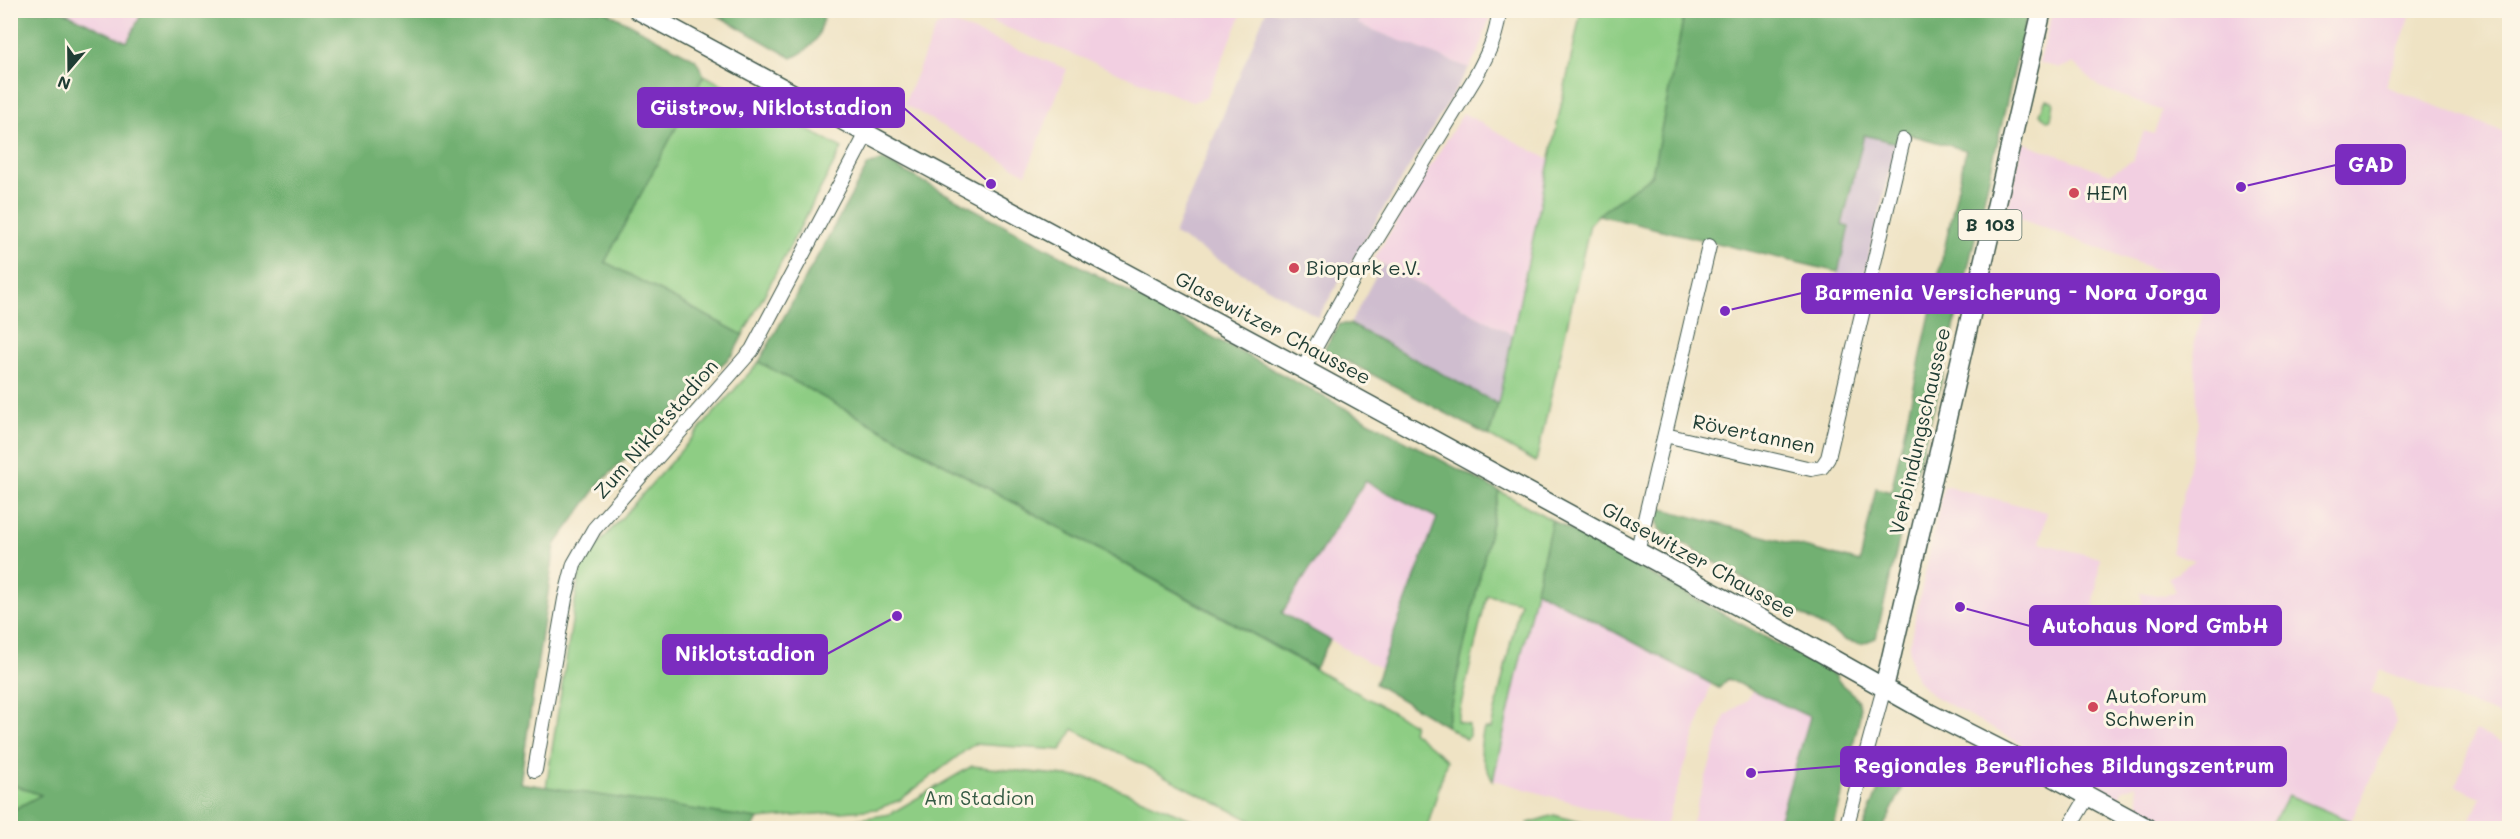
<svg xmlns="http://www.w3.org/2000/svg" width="2520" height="839" viewBox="0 0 2520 839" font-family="Mali,sans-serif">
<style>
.built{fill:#f2cfe1}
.industrial{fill:#cfbdcf}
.green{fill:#8ecd84;stroke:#56855c;stroke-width:1.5}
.forest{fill:#72b072;stroke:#487653;stroke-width:1.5}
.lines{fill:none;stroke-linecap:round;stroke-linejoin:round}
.minor-casing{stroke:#3e564a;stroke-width:16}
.major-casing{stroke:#3e564a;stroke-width:21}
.minor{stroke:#fff;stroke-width:14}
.major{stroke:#fff;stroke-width:18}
.poi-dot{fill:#d1495b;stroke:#fcf5e5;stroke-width:2}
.labels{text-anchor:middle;stroke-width:6;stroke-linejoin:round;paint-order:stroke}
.shield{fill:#fcf5e5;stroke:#617469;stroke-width:1.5}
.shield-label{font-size:18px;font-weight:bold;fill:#1f3d34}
.poi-label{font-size:20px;fill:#1f3d34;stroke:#fcf5e5;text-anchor:start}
.street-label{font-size:20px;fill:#1f3d34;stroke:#fcf5e5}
.park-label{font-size:20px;fill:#355a44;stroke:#fcf5e5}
.leader{fill:none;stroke:#7b2cbf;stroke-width:2}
.callout-dot{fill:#7b2cbf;stroke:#fcf5e5;stroke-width:2}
.callout{fill:#7b2cbf;stroke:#7b2cbf;stroke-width:2}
.callout-label{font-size:21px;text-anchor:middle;font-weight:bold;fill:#fff}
</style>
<rect width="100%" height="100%" fill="#fcf5e5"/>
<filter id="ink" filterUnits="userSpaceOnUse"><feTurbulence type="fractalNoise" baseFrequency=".0167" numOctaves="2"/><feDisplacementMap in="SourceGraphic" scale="12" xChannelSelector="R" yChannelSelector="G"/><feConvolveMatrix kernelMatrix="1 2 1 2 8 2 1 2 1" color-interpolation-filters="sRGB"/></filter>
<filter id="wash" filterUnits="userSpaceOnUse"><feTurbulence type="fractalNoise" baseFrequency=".008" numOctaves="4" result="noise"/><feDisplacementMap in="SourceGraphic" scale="24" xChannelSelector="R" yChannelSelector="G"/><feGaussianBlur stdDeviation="1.35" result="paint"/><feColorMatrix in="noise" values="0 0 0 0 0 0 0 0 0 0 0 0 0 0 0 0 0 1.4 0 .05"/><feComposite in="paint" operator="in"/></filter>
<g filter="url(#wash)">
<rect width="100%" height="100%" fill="#efe3c4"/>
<path class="built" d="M 1363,10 L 1487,11 L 1489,20 L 1478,52 L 1469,68 L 1358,24 Z
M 62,11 L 143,11 L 127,42 Z
M 965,11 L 1243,11 L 1206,98 L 1192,102 Z
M 2053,11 L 2412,11 L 2385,86 L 2509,134 L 2509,719 L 2380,670 L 2371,693 L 2388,700 L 2397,722 L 2351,821 L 2288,795 L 2270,828 L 2176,828 L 2141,809 L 2136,785 L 2122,791 L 2119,798 L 1932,695 L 1917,680 L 1912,669 L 1909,646 L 1944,486 L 2047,512 L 2040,543 L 2100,558 L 2094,605 L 2102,616 L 2144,611 L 2140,592 L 2164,596 L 2176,591 L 2168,578 L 2195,560 L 2171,553 L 2198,423 L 2194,341 L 2212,291 L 2007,214 L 2022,142 L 2110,174 L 2133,160 L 2144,131 L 2154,134 L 2162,111 L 2099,87 L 2073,63 L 2060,68 L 2039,63 Z
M 950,22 L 1067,69 L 1026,174 L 904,104 L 936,27 Z
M 1463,113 L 1550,160 L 1513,335 L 1374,259 Z
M 1366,481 L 1438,518 L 1381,669 L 1281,613 Z
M 1536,590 L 1711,684 L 1665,828 L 1493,780 Z
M 1753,689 L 1810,717 L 1777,828 L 1690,828 L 1725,716 L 1748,699 Z
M 2475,731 L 2509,745 L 2509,828 L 2467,828 L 2481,797 L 2456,786 Z"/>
<path class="industrial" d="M 1266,11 L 1363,11 L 1358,24 L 1469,68 L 1318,317 L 1174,234 Z
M 1864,135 L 1896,143 L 1857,305 L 1831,299 L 1849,227 L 1842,225 Z
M 1382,264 L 1513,335 L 1498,404 L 1350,324 Z"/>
<path class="green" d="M 1581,11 L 1685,11 L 1652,175 L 1598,215 L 1590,224 L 1536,462 L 1489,436 L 1498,404 Z
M 704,75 L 842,148 L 743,335 L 605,262 Z
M 2047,100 L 2054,102 L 2051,119 L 2048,120 L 2040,114 L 2045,101 Z
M 759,362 L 1414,724 L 1412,731 L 1447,760 L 1427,828 L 1265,828 L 1073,729 L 1061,750 L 974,744 L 900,800 L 877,809 L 758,819 L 546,788 L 581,564 Z
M 1499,491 L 1552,520 L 1493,780 C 1482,760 1477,752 1484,729 L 1491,729 L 1520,602 L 1487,595 L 1457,721 L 1469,725 L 1469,736 L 1466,739 L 1446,726 Z
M 972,766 L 1094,779 L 1212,828 L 807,828 L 890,814 Z
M 11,784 L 42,795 L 11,811 Z
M 2288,795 L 2351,821 L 2347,828 L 2270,828 Z
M 1554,815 L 1602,828 L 1534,828 L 1528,823 Z"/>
<path class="forest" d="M 10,11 L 62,11 L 127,42 L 143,11 L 605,11 L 695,59 L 704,75 L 605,262 L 743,335 L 733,354 L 600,483 L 555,545 L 520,783 L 758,819 L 753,828 L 11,828 L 11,811 L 41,795 L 10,784 Z
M 710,11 L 825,11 C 820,36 817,46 792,58 Z
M 1685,11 L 2028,11 L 1942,379 L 1909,497 L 1876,638 L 1861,644 L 1847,641 L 1659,529 L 1657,517 L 1659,508 L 1860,562 L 1876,488 L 1891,492 L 1966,150 L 1900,132 L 1896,143 L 1864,135 L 1842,225 L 1849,227 L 1838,272 L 1598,215 L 1652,175 Z
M 883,160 L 1499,491 L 1446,726 L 1375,684 L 1437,518 L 1365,481 L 1282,613 L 1330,640 L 1315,668 L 759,362 L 868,165 Z
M 1340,324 L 1350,324 L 1498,404 L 1489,436 L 1324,349 Z
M 1552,520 L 1836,676 C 1840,689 1857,690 1860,708 C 1861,717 1857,728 1855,736 C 1849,768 1842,798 1833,828 L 1777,828 L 1810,717 L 1728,679 L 1719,688 L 1536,590 Z
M 1890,760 L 1898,761 L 1909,775 L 1883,828 L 1863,828 Z"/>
</g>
<g filter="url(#ink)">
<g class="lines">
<g class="minor-casing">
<path id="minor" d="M 1303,369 L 1365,258 L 1476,76 C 1487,55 1498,35 1499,10
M 1665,435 L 1811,469 L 1822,467 L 1828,458 L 1903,140
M 1637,553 L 1709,246
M 535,770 L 565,599 L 574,564 L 594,529 L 752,350 L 866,135
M 1846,828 L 1884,688
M 2069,828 L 2088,796"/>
</g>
<g class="major-casing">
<path id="major" d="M 638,10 L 1303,369 L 1756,616 L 1929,713 L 2035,767 L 2147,828
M 1884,688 L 2042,10"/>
</g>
<use href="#minor" class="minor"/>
<use href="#major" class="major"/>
</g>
</g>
<g class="poi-dot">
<circle cx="2074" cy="193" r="6"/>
<circle cx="1294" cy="268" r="6"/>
<circle cx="2093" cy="707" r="6"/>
</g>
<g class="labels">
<rect class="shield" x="1958.5" y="210" width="63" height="30" rx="4.5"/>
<g class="shield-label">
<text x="1990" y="231">B 103</text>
</g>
<g class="poi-label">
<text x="2086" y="200">HEM</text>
<text x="1306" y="275">Biopark e.V.</text>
<text x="2105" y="703">Autoforum<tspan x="2105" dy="23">Schwerin</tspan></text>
</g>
<g class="street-label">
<text transform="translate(1273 328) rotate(28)" y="7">Glasewitzer Chaussee</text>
<text transform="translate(656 429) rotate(-49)" y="7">Zum Niklotstadion</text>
<text transform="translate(1920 431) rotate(-77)" y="7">Verbindungschaussee</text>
<text transform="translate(1754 434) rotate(12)" y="7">Rövertannen</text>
<text transform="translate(1699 560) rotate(29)" y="7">Glasewitzer Chaussee</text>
</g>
<g class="park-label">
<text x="979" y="805">Am Stadion</text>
</g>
</g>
<path class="leader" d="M991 184L904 108M2241 187L2336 165M1725 311L1802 293M1960 607L2030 626M897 616L827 654M1751 773L1841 766"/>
<g class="callout-dot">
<circle cx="991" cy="184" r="6"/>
<circle cx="2241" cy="187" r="6"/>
<circle cx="1725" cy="311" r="6"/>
<circle cx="1960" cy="607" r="6"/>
<circle cx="897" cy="616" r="6"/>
<circle cx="1751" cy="773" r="6"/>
</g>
<g class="callout">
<rect x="638" y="88" width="266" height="39" rx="6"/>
<rect x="2336" y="145" width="69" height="39" rx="6"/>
<rect x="1802" y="274" width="417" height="39" rx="6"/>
<rect x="2030" y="606" width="251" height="39" rx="6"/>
<rect x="663" y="635" width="164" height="39" rx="6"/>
<rect x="1841" y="747" width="445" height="39" rx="6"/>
</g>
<g class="callout-label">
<text x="771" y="115">Güstrow, Niklotstadion</text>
<text x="2371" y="172">GAD</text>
<text x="2011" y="300">Barmenia Versicherung - Nora Jorga</text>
<text x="2155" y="633">Autohaus Nord GmbH</text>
<text x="745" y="661">Niklotstadion</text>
<text x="2064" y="773">Regionales Berufliches Bildungszentrum</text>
</g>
<rect width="2520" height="839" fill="none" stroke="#fcf5e5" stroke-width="36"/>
<g transform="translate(69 69) rotate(200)" stroke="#fcf5e5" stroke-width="4.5" paint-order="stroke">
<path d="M0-4.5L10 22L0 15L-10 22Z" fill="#1f3d34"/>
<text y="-9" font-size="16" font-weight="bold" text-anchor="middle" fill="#1f3d34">N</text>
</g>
</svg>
